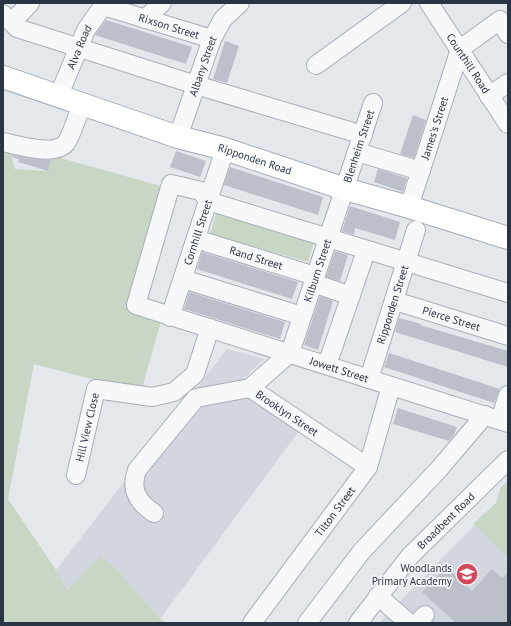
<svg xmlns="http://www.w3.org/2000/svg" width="511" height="626" viewBox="0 0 511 626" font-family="'PT Sans',sans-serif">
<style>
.built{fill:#d2d6de}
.green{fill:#c9d6c5}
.building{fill:#bbc0ca}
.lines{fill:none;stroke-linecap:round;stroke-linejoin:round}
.minor-casing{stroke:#a9aeb7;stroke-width:20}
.major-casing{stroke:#a3abb8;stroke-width:24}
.minor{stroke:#f7f8fa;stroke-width:18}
.major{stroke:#fff;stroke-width:22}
.labels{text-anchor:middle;stroke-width:3.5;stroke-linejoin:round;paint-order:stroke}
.street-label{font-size:11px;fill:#2b3445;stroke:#f4f6f9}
.poi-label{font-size:11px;fill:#2b3445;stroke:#f4f6f9;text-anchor:end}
</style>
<rect width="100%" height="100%" fill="#e4e7ec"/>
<path class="built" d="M 227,349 L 264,359 L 242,380 L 246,388 L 299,431 L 160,619 L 116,568 L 100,556 L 67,590 L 56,570 Z
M 508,481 L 508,623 L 379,623 L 496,503 L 501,487 Z"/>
<path class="green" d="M 3,145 L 15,147 L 12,158 L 15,169 L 47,171 L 53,156 L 168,188 L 135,294 L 161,321 L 141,392 L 34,364 L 8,499 L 56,570 L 67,590 L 100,556 L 116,568 L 160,619 L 166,623 L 3,623 Z
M 217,210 L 315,238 L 308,262 L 210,234 Z
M 508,481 L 508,557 L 473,524 L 496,503 L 501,487 Z"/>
<path class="building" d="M 106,20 L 192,47 L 186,64 L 95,35 Z
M 225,41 L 239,46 L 227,83 L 213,79 Z
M 413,115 L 426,120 L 414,158 L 400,154 Z
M 176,151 L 206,161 L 200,177 L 170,167 Z
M 13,155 L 35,159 L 51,160 L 48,171 L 18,162 L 19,159 L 12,157 Z
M 230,167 L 323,197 L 318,215 L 224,185 Z
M 378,169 L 407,178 L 403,192 L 374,182 Z
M 350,206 L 400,222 L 395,240 L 355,228 L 354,235 L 342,231 Z
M 335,251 L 348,255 L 340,281 L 326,277 Z
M 202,252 L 298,282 L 292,299 L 197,269 Z
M 189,292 L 285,322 L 280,339 L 184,309 Z
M 320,296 L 333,301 L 318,350 L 304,345 Z
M 399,318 L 421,324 L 420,325 L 508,351 L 508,367 L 395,332 Z
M 389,353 L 500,389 L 494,403 L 384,367 Z
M 398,408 L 457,427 L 454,435 L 449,441 L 393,424 Z
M 446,567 L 472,591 L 492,569 L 502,578 L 508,572 L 508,623 L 456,623 L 422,592 Z"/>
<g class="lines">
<g class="minor-casing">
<g id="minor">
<path id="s1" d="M 429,3 L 508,124"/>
<path id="s2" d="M 103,6 L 212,39"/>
<path d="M 3,14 L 17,28 L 196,85 L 363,135"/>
<path d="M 145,19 L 162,3"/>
<path d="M 12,22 L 30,3"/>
<path d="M 316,65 L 402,3"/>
<path id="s3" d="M 59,95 L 86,30 L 105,3"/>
<path d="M 489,96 L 508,83"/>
<path id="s4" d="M 178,137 L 212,39 L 223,19 L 240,3"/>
<path d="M 3,142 C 18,145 55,157 66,143 C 72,135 78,114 82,103"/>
<path d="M 357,152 L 421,171"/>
<path id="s5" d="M 409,207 L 460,49 L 500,20 L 508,34"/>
<path id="s6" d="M 196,239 L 315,276"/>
<path d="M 183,279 L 302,316"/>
<path d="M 313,283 L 351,296"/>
<path id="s7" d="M 508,293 L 208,201 L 201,191 L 171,184 L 136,305 L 508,423"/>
<path id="s8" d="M 395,301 L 508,336"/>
<path id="s9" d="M 170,317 L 225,149"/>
<path d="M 327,365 L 366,251"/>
<path id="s10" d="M 369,379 L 416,230"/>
<path d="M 500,420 L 508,395"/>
<path id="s11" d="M 368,467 L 250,388 L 290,353 L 373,103"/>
<path id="s12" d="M 76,475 L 96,389 L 152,397 L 174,392 L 195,374 L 210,328"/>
<path d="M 154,513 C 137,502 130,489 137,470 L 196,398 L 250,388"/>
<path d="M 378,596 L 409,623"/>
<path id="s13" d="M 252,623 L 368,467 L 391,386"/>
<path d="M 307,623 L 362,551 L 439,469 L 485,415"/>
<path id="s14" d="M 358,623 L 410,556 L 508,460"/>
<path d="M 417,623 L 425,615"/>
</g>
</g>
<g class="major-casing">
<g id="major">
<path id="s15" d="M 3,77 L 178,137 L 225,149 L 345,189 L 409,207 L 508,238"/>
</g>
</g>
<use href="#minor" class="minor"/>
<use href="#major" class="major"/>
</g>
<defs>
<g id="school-disc" transform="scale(1.15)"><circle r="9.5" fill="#d1495b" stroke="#f4f6f9"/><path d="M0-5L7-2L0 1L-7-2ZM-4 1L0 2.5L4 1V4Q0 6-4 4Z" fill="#fff"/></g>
</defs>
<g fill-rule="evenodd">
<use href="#school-disc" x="467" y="574"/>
</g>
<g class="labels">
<g class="street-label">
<text dy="4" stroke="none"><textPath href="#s2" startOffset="69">Rixson Street</textPath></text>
<text dy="4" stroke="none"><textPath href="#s3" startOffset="52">Alva Road</textPath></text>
<text dy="4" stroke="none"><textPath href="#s1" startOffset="72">Counthill Road</textPath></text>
<text dy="4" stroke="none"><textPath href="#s4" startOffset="75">Albany Street</textPath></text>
<text dy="4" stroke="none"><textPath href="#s5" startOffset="83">James's Street</textPath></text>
<text dy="4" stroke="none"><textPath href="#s11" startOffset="413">Blenheim Street</textPath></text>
<text dy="4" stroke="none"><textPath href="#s15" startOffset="265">Ripponden Road</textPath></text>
<text dy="4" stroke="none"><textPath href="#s9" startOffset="89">Cornhill Street</textPath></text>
<text dy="4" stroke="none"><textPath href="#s6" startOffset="63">Rand Street</textPath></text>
<text dy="4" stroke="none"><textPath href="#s11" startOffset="282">Kilburn Street</textPath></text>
<text dy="4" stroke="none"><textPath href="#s10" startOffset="78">Ripponden Street</textPath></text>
<text dy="4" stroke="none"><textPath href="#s8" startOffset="59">Pierce Street</textPath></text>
<text dy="4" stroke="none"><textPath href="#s7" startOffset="696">Jowett Street</textPath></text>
<text transform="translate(287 413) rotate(34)" y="4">Brooklyn Street</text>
<text dy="4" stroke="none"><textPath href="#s12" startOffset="49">Hill View Close</textPath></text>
<text dy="4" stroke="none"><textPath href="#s13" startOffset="139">Tilton Street</textPath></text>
<text dy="4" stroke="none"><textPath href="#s14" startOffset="135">Broadbent Road</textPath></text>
</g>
<g class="poi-label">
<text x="452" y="572">Woodlands<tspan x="452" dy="13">Primary Academy</tspan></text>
</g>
</g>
<rect width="511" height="626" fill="none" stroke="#2b3445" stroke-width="8"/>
</svg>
